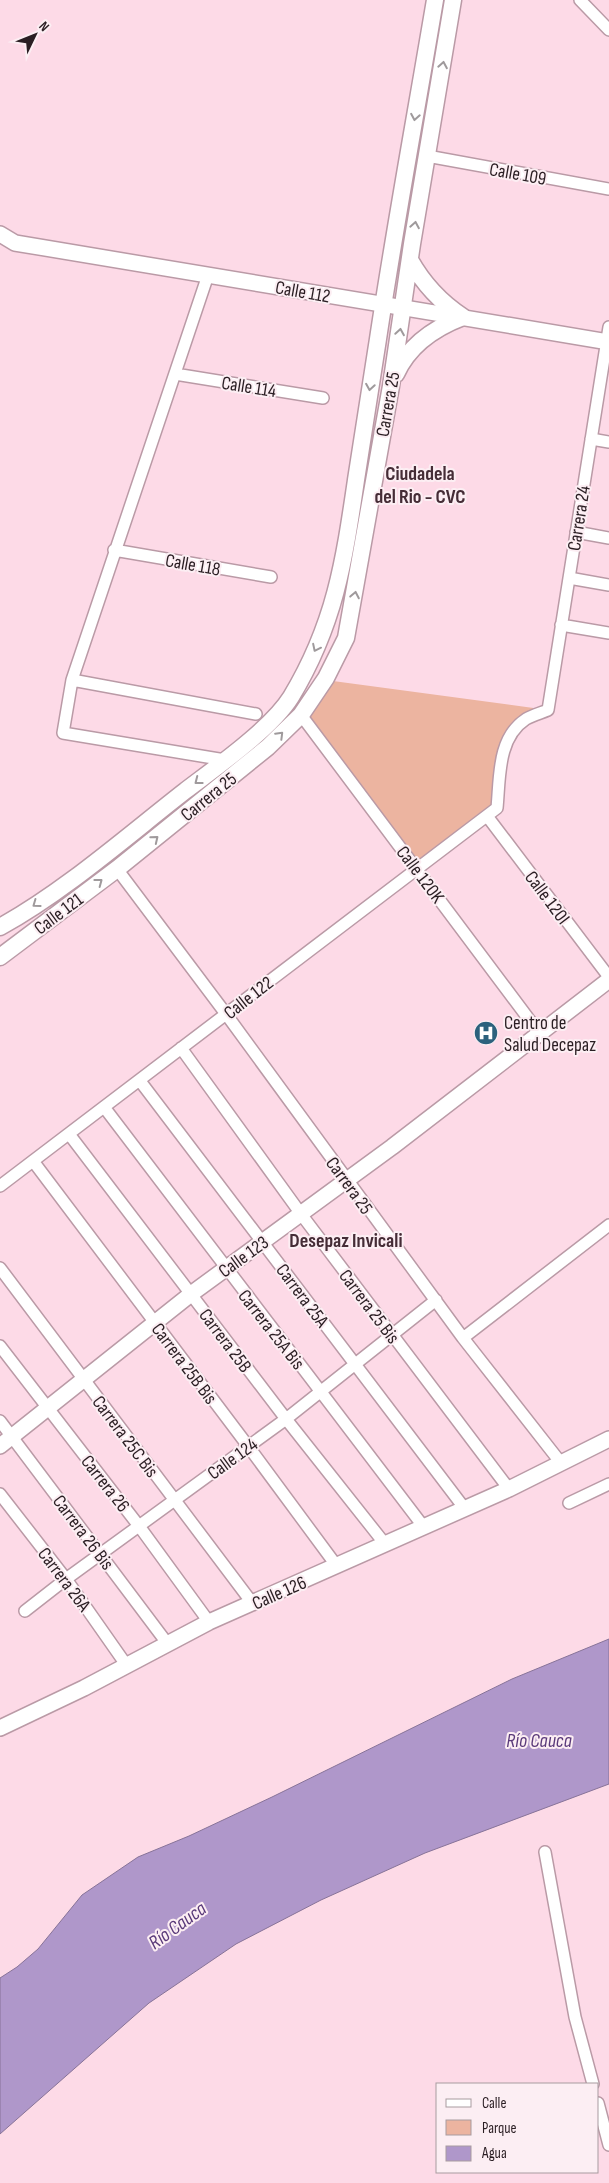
<svg xmlns="http://www.w3.org/2000/svg" width="609" height="2183" viewBox="0 0 609 2183" font-family="'Sofia Sans Condensed',sans-serif">
<style>
.green{fill:#ecb4a0}
.water{fill:#af97ca;stroke:#877398}
.lines{fill:none;stroke-linecap:round;stroke-linejoin:round}
.minor-casing{stroke:#ba9aa6;stroke-width:14}
.tertiary-casing{stroke:#ba9aa6;stroke-width:18}
.secondary-casing{stroke:#ba9aa6;stroke-width:19}
.minor{stroke:#fff;stroke-width:11}
.tertiary{stroke:#fff;stroke-width:15}
.secondary{stroke:#fff;stroke-width:16}
.oneway{stroke:#9f9a9c}
.labels{text-anchor:middle;stroke-width:4;stroke-linejoin:round;paint-order:stroke}
.street-label{font-size:19px;fill:#2a1e23;stroke:#fceef3}
.poi-label{font-size:19px;fill:#2a1e23;stroke:#fceef3;text-anchor:start}
.neighbourhood-label{font-size:20px;font-weight:bold;fill:#452c36;stroke:#fceef3}
.water-label{font-size:20px;font-style:italic;fill:#5a3a7a;stroke:#fceef3}
</style>
<rect width="100%" height="100%" fill="#fddae7"/>
<path class="green" d="M 333,681 L 548,710 L 511,734 L 497,808 L 417,868 L 305,720 Z"/>
<path class="water" d="M 609,1639 L 609,1784 L 425,1853 L 321,1900 L 236,1944 L 149,2003 L 0,2134 L 0,1978 L 17,1967 L 38,1949 L 82,1895 L 138,1857 L 189,1836 L 272,1797 L 512,1679 Z"/>
<g class="lines">
<g class="minor-casing">
<path id="minor" d="M 580,0 L 609,30
M 427,156 L 609,189
M 208,275 L 72,680 L 63,733 L 225,760
M 175,374 L 323,398
M 591,439 L 609,442
M 576,532 L 609,538
M 114,550 L 271,577
M 569,578 L 609,585
M 561,625 L 609,633
M 72,680 L 256,714
M 301,715 L 540,1034
M 487,816 L 609,977
M 117,869 L 226,1014 L 463,1338 L 561,1463
M 181,1048 L 301,1214 L 509,1489
M 140,1081 L 465,1509
M 104,1107 L 423,1526
M 69,1134 L 286,1419 L 385,1544
M 33,1161 L 248,1446 L 336,1565
M 0,1186 L 497,808 C 500,778 497,738 526,719 C 533,715 541,713 548,710 L 609,327
M 0,1268 L 253,1604
M 463,1338 L 609,1225
M 0,1346 L 139,1526 L 209,1622
M 0,1421 L 167,1643
M 0,1494 L 66,1579 L 127,1666
M 569,1503 L 609,1484
M 25,1611 L 66,1579 L 286,1419 L 436,1300
M 545,1852 L 575,2017 L 593,2084
M 598,2103 L 609,2145"/>
</g>
<g class="tertiary-casing">
<path id="tertiary" d="M 0,234 L 15,243 L 609,342
M 0,1446 L 191,1294 L 392,1147 L 609,980
M 0,1728 L 84,1688 L 209,1622 L 509,1489 L 609,1439"/>
</g>
<g class="secondary-casing">
<path id="secondary" d="M 410,260 C 424,285 440,302 463,317
M 396,374 C 409,345 434,328 463,317
M 0,927 C 65,891 126,837 185,791 C 215,768 271,729 291,697 C 335,624 344,562 356,480 C 363,433 371,386 378,339 C 395,226 416,113 435,0
M 0,957 L 117,869 L 268,747 L 301,715 L 326,678 L 346,638 L 391,386 L 412,244 L 453,0"/>
</g>
<use href="#minor" class="minor"/>
<use href="#tertiary" class="tertiary"/>
<use href="#secondary" class="secondary"/>
</g>
<defs><path id="oneway-chevron" d="M-2-3.5L2.5 0L-2 3.5" fill="none" stroke-width="1.6" stroke-linecap="round" stroke-linejoin="round" transform="scale(1.25)"/></defs>
<g class="oneway">
<use href="#oneway-chevron" transform="translate(443 65) rotate(-80)"/>
<use href="#oneway-chevron" transform="translate(415 117) rotate(100)"/>
<use href="#oneway-chevron" transform="translate(415 225) rotate(-80)"/>
<use href="#oneway-chevron" transform="translate(400 332) rotate(-81)"/>
<use href="#oneway-chevron" transform="translate(370 387) rotate(99)"/>
<use href="#oneway-chevron" transform="translate(355 595) rotate(-79)"/>
<use href="#oneway-chevron" transform="translate(316 648) rotate(116)"/>
<use href="#oneway-chevron" transform="translate(280 735) rotate(-45)"/>
<use href="#oneway-chevron" transform="translate(198 781) rotate(142)"/>
<use href="#oneway-chevron" transform="translate(155 839) rotate(-39)"/>
<use href="#oneway-chevron" transform="translate(99 882) rotate(-37)"/>
<use href="#oneway-chevron" transform="translate(36 904) rotate(144)"/>
</g>
<defs>
<g id="hospital-disc" transform="scale(1.25)"><circle r="9.5" fill="#2c617d" stroke="#fceef3"/><path d="M-5-5h3v3.5h4V-5h3V5h-3V1.5h-4V5h-3Z" fill="#fff"/></g>
</defs>
<g fill-rule="evenodd">
<use href="#hospital-disc" x="486" y="1033"/>
</g>
<g class="labels">
<g class="street-label">
<text transform="translate(518 173) rotate(10)" y="7">Calle 109</text>
<text transform="translate(303 291) rotate(10)" y="7">Calle 112</text>
<text transform="translate(249 386) rotate(9)" y="7">Calle 114</text>
<text transform="translate(387 404) rotate(-80)" y="7">Carrera 25</text>
<text transform="translate(578 518) rotate(-81)" y="7">Carrera 24</text>
<text transform="translate(193 564) rotate(10)" y="7">Calle 118</text>
<text transform="translate(208 796) rotate(-39)" y="7">Carrera 25</text>
<text transform="translate(421 874) rotate(53)" y="7">Calle 120K</text>
<text transform="translate(548 897) rotate(53)" y="7">Calle 120I</text>
<text transform="translate(58 913) rotate(-37)" y="7">Calle 121</text>
<text transform="translate(248 997) rotate(-38)" y="7">Calle 122</text>
<text transform="translate(350 1185) rotate(54)" y="7">Carrera 25</text>
<text transform="translate(243 1256) rotate(-36)" y="7">Calle 123</text>
<text transform="translate(303 1295) rotate(53)" y="7">Carrera 25A</text>
<text transform="translate(370 1306) rotate(53)" y="7">Carrera 25 Bis</text>
<text transform="translate(272 1329) rotate(52)" y="7">Carrera 25A Bis</text>
<text transform="translate(226 1340) rotate(53)" y="7">Carrera 25B</text>
<text transform="translate(185 1363) rotate(53)" y="7">Carrera 25B Bis</text>
<text transform="translate(126 1436) rotate(53)" y="7">Carrera 25C Bis</text>
<text transform="translate(232 1458) rotate(-36)" y="7">Calle 124</text>
<text transform="translate(106 1483) rotate(52)" y="7">Carrera 26</text>
<text transform="translate(84 1532) rotate(53)" y="7">Carrera 26 Bis</text>
<text transform="translate(65 1579) rotate(53)" y="7">Carrera 26A</text>
<text transform="translate(279 1592) rotate(-24)" y="7">Calle 126</text>
</g>
<g class="poi-label">
<text x="504" y="1029">Centro de<tspan x="504" dy="22">Salud Decepaz</tspan></text>
</g>
<g class="neighbourhood-label">
<text x="420" y="480">Ciudadela<tspan x="420" dy="23">del Rio - CVC</tspan></text>
<text x="346" y="1247">Desepaz Invicali</text>
</g>
<g class="water-label">
<text x="539" y="1747">Río Cauca</text>
<text transform="translate(177 1925) rotate(-36)" y="7">Río Cauca</text>
</g>
</g>
<rect x="436" y="2083" width="162" height="90" fill="#fceef3" stroke="#a89ba0"/>
<rect x="446" y="2099" width="25" height="8" fill="#ffffff" stroke="#a89ba0"/>
<text x="482" y="2108" font-size="15" fill="#2a1e23">Calle</text>
<rect x="446" y="2120" width="25" height="15" fill="#ecb4a0" stroke="#a89ba0"/>
<text x="482" y="2133" font-size="15" fill="#2a1e23">Parque</text>
<rect x="446" y="2146" width="25" height="15" fill="#af97ca" stroke="#a89ba0"/>
<text x="482" y="2158" font-size="15" fill="#2a1e23">Agua</text>
<g transform="translate(35 35) rotate(47)" stroke="#fceef3" stroke-width="4" paint-order="stroke">
<path d="M0-4L9 19L0 12L-9 19Z" fill="#2a1e23"/>
<text y="-8" font-size="14" font-weight="bold" text-anchor="middle" fill="#2a1e23">N</text>
</g>
</svg>
